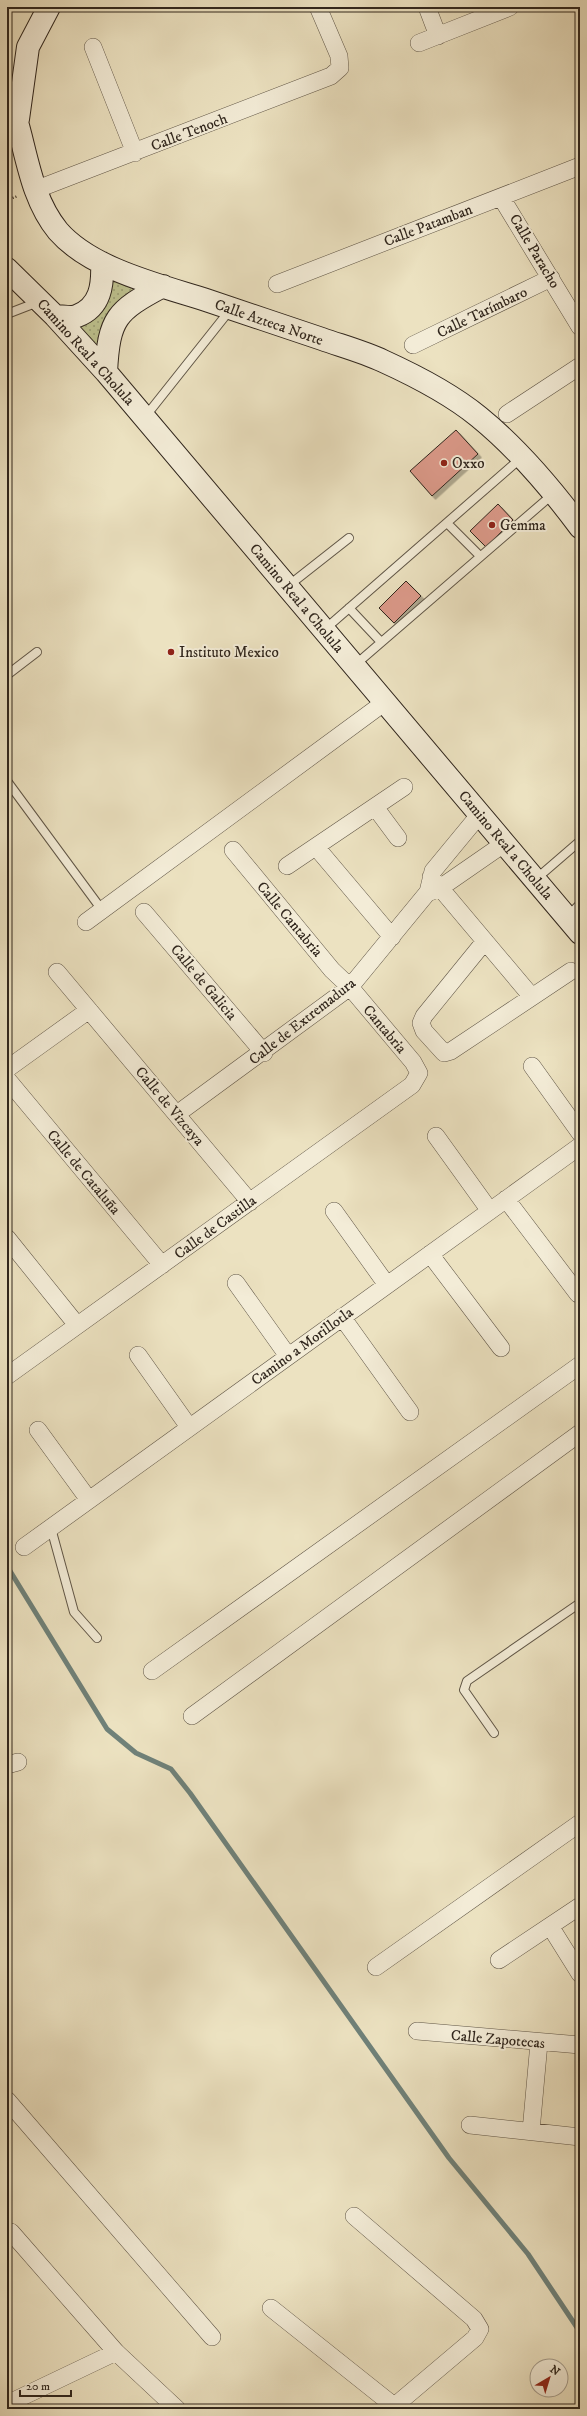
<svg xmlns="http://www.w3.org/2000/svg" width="587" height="2416" viewBox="0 0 587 2416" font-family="'IM FELL DW Pica',serif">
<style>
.grass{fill:url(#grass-dots);stroke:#777456}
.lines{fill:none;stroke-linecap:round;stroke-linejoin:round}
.stream{stroke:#6f8179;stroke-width:5}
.building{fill:#db9989;stroke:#30261d;filter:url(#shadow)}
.lane-casing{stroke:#5f5546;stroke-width:10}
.street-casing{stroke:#5f5546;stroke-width:18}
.secondary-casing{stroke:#30261d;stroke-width:24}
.path{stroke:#30261d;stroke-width:2.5;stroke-dasharray:1 2;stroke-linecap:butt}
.lane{stroke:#f3ecd7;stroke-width:8}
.street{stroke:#f3ecd7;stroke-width:17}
.secondary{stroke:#f3ecd7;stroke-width:22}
.poi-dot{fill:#8f2418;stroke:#f3ecd7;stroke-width:1.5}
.labels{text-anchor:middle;stroke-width:4;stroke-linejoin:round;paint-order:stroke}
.street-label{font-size:15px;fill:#30261d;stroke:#f3ecd7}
.poi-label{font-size:15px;fill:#30261d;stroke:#f3ecd7;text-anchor:start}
</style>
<defs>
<pattern id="grass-dots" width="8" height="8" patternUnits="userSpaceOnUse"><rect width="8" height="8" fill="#bec28f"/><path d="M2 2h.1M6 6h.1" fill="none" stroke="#9b9d74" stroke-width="1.8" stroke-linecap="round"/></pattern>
<filter id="shadow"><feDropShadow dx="3.5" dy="3.5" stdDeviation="0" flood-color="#0004"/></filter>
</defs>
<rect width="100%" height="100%" fill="#ece2c1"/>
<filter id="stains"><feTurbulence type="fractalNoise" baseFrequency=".005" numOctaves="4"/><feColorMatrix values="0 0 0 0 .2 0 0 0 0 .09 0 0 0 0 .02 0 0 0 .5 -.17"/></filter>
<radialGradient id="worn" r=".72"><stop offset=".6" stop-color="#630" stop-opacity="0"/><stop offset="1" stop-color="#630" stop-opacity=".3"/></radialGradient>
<path class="grass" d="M 113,274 L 140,285 L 119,302 L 98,347 L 77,327 Z"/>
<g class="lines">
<path class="stream" d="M 7,1566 L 107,1729 L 136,1753 L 171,1769 L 190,1793 L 449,2158 L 528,2254 L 580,2332"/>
</g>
<path class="building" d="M 456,430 L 478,454 L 432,496 L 410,471 Z
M 498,504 L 513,520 L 486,547 L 470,531 Z
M 406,581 L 421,596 L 394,623 L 379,608 Z"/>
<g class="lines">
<g class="lane-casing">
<path id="lane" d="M 7,314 L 38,302
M 145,417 L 230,310
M 447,523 L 480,556
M 288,586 L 349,538
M 349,608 L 381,642
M 324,630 L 521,458
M 355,665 L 553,494
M 7,675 L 37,652
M 7,781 L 102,910
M 536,879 L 580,841
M 568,916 L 580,904
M 51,1528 L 74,1612 L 97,1638
M 494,1733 L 464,1690 L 467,1681 L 580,1603"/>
</g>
<g class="street-casing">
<path id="street" d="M 427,7 L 438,36
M 419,43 L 510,7
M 93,47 L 135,153
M 35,190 L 331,76 L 340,68 L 339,56 L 318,7
M 501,197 L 580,327
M 277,284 L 580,166
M 413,345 L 551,278
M 507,414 L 580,366
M 375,807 L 398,838
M 316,847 L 392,937
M 287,866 L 404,787
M 431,877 L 532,997
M 430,892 L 440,888 L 505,843
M 144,912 L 264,1053
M 86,922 L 385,702
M 485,941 L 424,1016 L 421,1023 L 424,1031 L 444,1053 L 451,1051 L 571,971
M 57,972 L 250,1202
M 532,1066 L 580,1133
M 7,1069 L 89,1010
M 7,1079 L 162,1265
M 177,1114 L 350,987 L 428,892 L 433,871 L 480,814
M 436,1136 L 490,1211
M 506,1199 L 578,1294
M 334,1211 L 387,1285
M 7,1238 L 77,1325
M 430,1254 L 501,1348
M 236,1283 L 288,1356
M 342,1317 L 410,1412
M 138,1355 L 189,1427
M 7,1376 L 412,1085 L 419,1073 L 413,1062 L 350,987 L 332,970 L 233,850
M 38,1430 L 89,1500
M 24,1547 L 580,1146
M 152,1671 L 580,1365
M 192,1716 L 580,1433
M 7,1765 L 18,1762
M 550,1926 L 580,1974
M 499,1960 L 580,1906
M 376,1967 L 580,1823
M 417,2031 L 580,2045
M 7,2100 L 212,2337
M 470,2125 L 580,2137
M 531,2131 L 539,2043
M 354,2216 L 474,2319 L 480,2329 L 475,2338 L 391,2409
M 11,2232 L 116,2352 L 177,2409
M 271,2308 L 394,2406
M 7,2404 L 116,2352"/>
</g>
<g class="secondary-casing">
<path id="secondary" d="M 7,92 C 26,137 26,192 58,231 C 91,269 159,285 206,300 C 245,313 283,326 322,339 C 342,346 364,352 383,361 C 416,376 451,394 479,417 C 517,448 551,488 580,527
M 18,119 L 28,47 L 49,7
M 7,269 L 55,316 L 106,372 L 580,933
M 55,316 C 61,316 72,318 77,316 C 101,307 103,284 102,263
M 106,372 C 109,318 116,311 163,286"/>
</g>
<path class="path" d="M 7,200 L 18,196"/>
<use href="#lane" class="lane"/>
<use href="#street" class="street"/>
<use href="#secondary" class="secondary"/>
</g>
<g class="poi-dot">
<circle cx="444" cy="463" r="4"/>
<circle cx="492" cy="525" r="4"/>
<circle cx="171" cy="652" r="4"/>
</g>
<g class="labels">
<g class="street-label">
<text transform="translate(189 132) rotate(-21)" y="5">Calle Tenoch</text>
<text transform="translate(428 225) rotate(-21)" y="5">Calle Patamban</text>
<text transform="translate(535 251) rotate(59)" y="5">Calle Paracho</text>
<text transform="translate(482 312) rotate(-26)" y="5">Calle Tarímbaro</text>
<text transform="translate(269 322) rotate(19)" y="5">Calle Azteca Norte</text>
<text transform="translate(86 352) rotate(48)" y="5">Camino Real a Cholula</text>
<text transform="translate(297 598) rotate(50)" y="5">Camino Real a Cholula</text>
<text transform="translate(506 845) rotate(50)" y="5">Camino Real a Cholula</text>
<text transform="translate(290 919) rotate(50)" y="5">Calle Cantabria</text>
<text transform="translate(204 982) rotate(50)" y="5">Calle de Galicia</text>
<text transform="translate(302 1021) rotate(-38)" y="5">Calle de Extremadura</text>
<text transform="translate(385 1029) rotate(50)" y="5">Cantabria</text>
<text transform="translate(170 1106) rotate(50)" y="5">Calle de Vizcaya</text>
<text transform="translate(84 1172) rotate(50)" y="5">Calle de Cataluña</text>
<text transform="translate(215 1227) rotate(-36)" y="5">Calle de Castilla</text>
<text transform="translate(302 1346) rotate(-36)" y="5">Camino a Morillotla</text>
<text transform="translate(498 2039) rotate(5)" y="5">Calle Zapotecas</text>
</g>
<g class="poi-label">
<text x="452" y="468">Oxxo</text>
<text x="500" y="530">Gemma</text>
<text x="179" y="657">Instituto Mexico</text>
</g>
</g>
<rect width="587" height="2416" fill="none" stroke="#ece2c1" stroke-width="24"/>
<rect x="8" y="8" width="571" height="2400" fill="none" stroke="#30261d" stroke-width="2"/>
<rect x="12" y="12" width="563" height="2392" fill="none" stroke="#30261d"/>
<g transform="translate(549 2378) rotate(38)"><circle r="19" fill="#f3ecd7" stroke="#a59d8d"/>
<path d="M0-3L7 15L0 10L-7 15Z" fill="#8f2418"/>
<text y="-6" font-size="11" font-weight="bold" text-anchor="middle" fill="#30261d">N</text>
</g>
<path d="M20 2390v6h51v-6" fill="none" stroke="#30261d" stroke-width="2"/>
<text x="26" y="2390" font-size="12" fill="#30261d" stroke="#f3ecd7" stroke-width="3" paint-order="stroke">20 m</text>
<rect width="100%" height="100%" filter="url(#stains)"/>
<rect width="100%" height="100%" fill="url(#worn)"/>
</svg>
